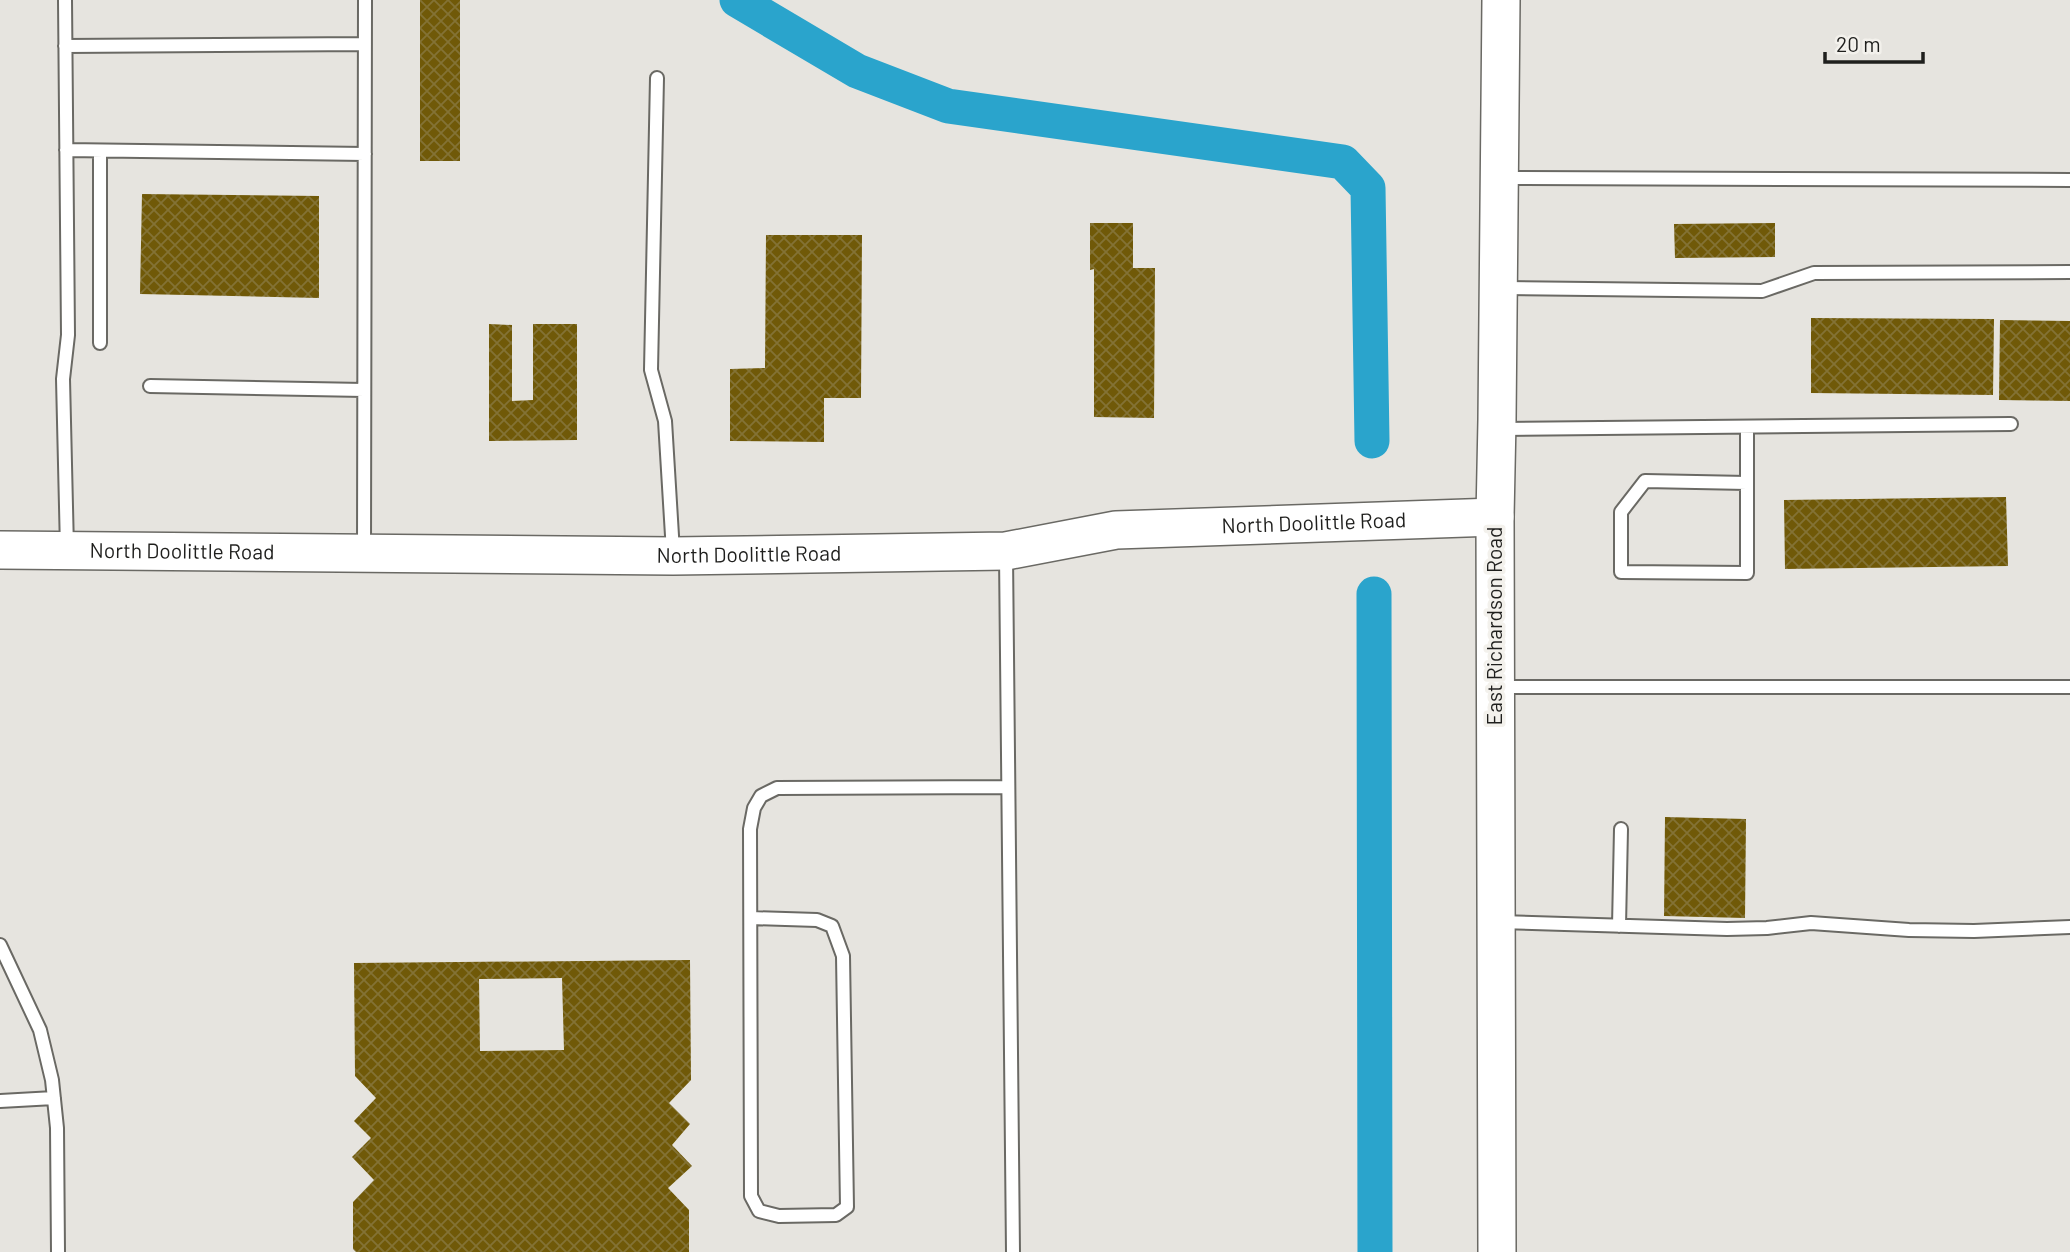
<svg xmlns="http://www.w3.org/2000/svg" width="2070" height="1252" viewBox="0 0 2070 1252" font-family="Barlow,sans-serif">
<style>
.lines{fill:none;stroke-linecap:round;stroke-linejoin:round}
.canal{stroke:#2aa4cc;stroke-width:35}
.building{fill:url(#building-cross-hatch);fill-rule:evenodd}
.lane-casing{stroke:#6a6964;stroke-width:16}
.secondary-casing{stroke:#6a6964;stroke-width:40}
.lane{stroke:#fff;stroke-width:12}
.secondary{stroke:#fff;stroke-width:37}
.labels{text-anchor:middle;stroke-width:7;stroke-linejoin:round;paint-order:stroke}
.street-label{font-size:21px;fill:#1f1f1d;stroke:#f3f1ec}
</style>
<defs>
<pattern id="building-cross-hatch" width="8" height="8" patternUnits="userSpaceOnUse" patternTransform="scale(1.75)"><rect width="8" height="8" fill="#705908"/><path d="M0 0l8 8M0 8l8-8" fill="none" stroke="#837235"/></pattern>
</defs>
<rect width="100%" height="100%" fill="#e6e4df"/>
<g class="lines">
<path class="canal" d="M 737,0 L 857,71 L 948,106 L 1343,162 L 1368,188 L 1372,441
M 1374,594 L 1375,1252"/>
</g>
<path class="building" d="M 420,0 L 460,0 L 460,161 L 420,161 Z
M 142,194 L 319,196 L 319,298 L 140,294 Z
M 1090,223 L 1133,223 L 1133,268 L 1155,268 L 1154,418 L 1094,417 L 1094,269 L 1090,270 Z
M 1775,223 L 1775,257 L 1675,258 L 1674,224 Z
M 766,235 L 862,235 L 861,398 L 824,398 L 824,442 L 730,441 L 730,369 L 765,368 Z
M 1811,318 L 1994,319 L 1993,395 L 1811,393 Z
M 2000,320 L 2070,321 L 2070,401 L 1999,400 Z
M 489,324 L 512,325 L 512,401 L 533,400 L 533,324 L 577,324 L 577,440 L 489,441 Z
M 2006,497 L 2008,566 L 1785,569 L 1784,500 Z
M 1665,817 L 1746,819 L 1745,918 L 1664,916 Z
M 690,960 L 691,1080 L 669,1103 L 690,1124 L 672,1145 L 692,1166 L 668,1188 L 689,1210 L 689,1252 L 356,1252 L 353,1249 L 353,1202 L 374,1180 L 352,1157 L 371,1138 L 354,1121 L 376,1098 L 355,1076 L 354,963 ZM 562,978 L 564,1050 L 480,1051 L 479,979 Z"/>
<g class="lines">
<g class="lane-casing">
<path id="lane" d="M 65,0 L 68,335 L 63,379 L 67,549
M 65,46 L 365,44
M 657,78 L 651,370 L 665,421 L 673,552
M 66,150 L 365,154
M 100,151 L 100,343
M 1503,178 L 2070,180
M 1503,288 L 1762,291 L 1814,273 L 2070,272
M 150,386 L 364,390
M 1747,428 L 1747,483 L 1645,481 L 1621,512 L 1621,572 L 1747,573 L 1747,483
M 1501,429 L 2011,424
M 364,552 L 365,0
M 1006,555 L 1013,1252
M 1500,687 L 2070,687
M 751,918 L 817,920 L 832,926 L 843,956 L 847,1207 L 836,1215 L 779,1216 L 759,1211 L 751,1196 L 750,829 L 754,808 L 761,796 L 777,788 L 1008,787
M 1499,922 L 1727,929 L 1767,928 L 1811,923 L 1909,930 L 1974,931 L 2070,927
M 1619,926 L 1621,829
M 0,945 L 40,1030 L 52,1080 L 57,1128 L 58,1252
M 0,1101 L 54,1098"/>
</g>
<g class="secondary-casing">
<g id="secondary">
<path id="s1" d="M 0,550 L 673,556 L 1006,551 L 1116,530 L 1495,517"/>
<path d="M 1497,1252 L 1495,517 L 1497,420 L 1501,0"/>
</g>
</g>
<use href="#lane" class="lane"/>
<use href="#secondary" class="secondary"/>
</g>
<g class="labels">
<g class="street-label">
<text dy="7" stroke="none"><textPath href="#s1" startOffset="1316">North Doolittle Road</textPath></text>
<text dy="7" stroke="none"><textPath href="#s1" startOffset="182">North Doolittle Road</textPath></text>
<text dy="7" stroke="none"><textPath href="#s1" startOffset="749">North Doolittle Road</textPath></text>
<text transform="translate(1495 626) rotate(-90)" y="7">East Richardson Road</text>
</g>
</g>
<path d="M1825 52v10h98v-10" fill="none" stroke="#1f1f1d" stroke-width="3.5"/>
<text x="1836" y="52" font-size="21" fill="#1f1f1d" stroke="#f3f1ec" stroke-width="5" paint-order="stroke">20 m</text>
</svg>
